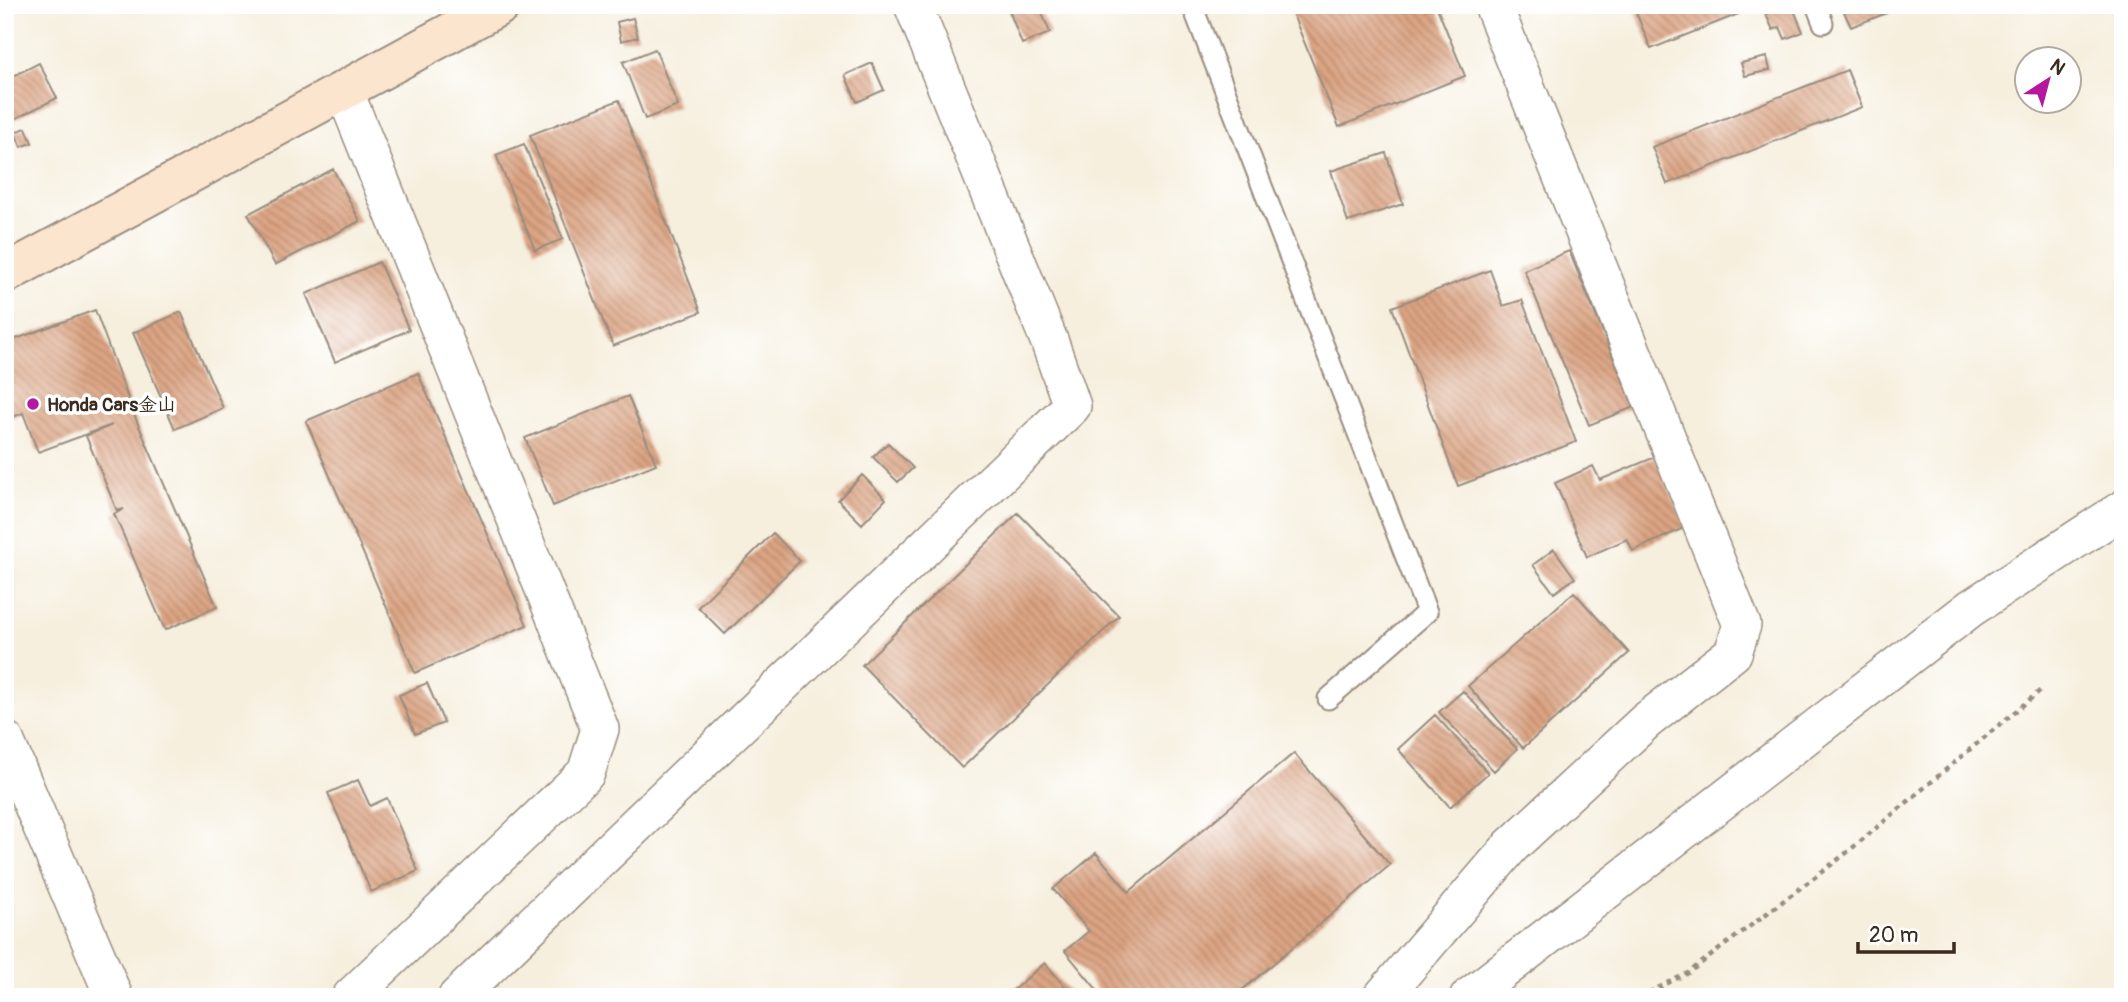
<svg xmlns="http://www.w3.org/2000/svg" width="2128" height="1002" viewBox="0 0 2128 1002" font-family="Pangolin,'Klee One',sans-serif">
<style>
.building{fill:url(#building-back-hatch)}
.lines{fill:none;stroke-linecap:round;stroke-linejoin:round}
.lane-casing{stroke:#988c7e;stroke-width:23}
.street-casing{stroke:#988c7e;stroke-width:40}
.secondary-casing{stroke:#988c7e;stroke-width:42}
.path{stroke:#988c7e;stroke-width:4.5;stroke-dasharray:5 5;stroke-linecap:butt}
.lane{stroke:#fff;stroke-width:19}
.street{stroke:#fff;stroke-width:37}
.secondary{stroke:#fce5cf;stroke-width:38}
.poi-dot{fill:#b5179e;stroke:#fff;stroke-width:2.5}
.labels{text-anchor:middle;stroke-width:7;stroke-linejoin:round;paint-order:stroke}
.poi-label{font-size:19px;font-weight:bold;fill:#3b2a1e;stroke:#fff;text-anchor:start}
</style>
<defs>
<pattern id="building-back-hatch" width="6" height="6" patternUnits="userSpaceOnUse" patternTransform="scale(1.75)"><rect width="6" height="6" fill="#dca483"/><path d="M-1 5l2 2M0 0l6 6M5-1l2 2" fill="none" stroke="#b4866b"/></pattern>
</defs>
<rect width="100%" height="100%" fill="#fff"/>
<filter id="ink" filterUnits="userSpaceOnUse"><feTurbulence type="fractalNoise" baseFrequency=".0143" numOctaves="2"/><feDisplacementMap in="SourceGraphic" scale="14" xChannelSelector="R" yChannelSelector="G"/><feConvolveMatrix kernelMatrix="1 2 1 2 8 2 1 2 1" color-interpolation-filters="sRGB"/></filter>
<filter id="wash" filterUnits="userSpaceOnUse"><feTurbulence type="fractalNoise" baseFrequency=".00686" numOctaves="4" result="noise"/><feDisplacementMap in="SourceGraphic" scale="28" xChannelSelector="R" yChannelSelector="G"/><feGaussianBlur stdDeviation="1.57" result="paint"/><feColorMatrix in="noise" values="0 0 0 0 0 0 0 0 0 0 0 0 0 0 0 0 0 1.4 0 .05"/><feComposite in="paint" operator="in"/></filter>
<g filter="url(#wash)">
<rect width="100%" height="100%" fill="#f6efde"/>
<g id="blocks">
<path class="building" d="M 1007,5 L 1039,5 L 1050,33 L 1022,44 Z
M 1289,5 L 1436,5 L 1465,76 L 1339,127 Z
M 1633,5 L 1761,5 L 1651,49 Z
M 1775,5 L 1792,5 L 1803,32 L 1785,39 L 1780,27 L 1773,30 L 1764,10 Z
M 1841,5 L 1907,5 L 1851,27 Z
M 633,18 L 638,37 L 621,41 L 617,22 Z
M 655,49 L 678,106 L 645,119 L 623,62 Z
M 1767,57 L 1770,70 L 1745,76 L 1741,63 Z
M 39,63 L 57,98 L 5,124 L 5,80 Z
M 872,63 L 884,90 L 857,102 L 845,75 Z
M 1847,70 L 1862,107 L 1667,184 L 1652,147 Z
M 619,100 L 701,312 L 613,346 L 530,135 Z
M 26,128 L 32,143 L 21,147 L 15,132 Z
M 524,144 L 563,239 L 535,250 L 496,155 Z
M 1386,153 L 1403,204 L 1348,222 L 1331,171 Z
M 333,169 L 360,221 L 275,265 L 248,214 Z
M 1569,251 L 1634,407 L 1589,425 L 1524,270 Z
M 379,262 L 409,330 L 335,362 L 306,294 Z
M 1490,270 L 1503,306 L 1522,300 L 1576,442 L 1458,486 L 1392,307 Z
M 95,310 L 135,417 L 217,607 L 165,630 L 114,514 L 124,509 L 117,511 L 86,436 L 112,425 L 38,452 L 23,413 L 5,420 L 5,343 Z
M 181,312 L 223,408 L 175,429 L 133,333 Z
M 418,373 L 527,625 L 415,673 L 306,421 Z
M 628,396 L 656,464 L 553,506 L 525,438 Z
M 888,443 L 913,468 L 898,482 L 873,457 Z
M 1655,457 L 1686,527 L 1633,551 L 1627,539 L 1587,557 L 1555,483 L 1593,466 L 1600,480 Z
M 862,475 L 886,499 L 862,524 L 838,500 Z
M 1018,513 L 1119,616 L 962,768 L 862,665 Z
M 773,533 L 800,561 L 725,634 L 698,607 Z
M 1554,549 L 1575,578 L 1554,593 L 1533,565 Z
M 1574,592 L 1629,653 L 1523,748 L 1468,686 Z
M 427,683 L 444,723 L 415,734 L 399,695 Z
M 1463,691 L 1517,749 L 1494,771 L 1439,712 Z
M 1435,715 L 1488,773 L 1450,807 L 1398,749 Z
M 1294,753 L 1390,865 L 1234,997 L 1103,997 L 1065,951 L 1089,931 L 1053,889 L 1096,853 L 1129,892 Z
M 358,780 L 370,806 L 387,798 L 418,871 L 371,892 L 328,793 Z
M 1045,963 L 1074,997 L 1005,997 Z"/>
</g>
</g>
<g filter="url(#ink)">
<use href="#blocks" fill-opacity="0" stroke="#988c7e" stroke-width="2"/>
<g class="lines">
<g class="lane-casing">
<path id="lane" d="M 1192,5 L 1427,612 L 1328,699
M 1816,5 L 1823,23"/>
</g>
<g class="street-casing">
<path id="street" d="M 344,90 L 600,729 L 586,773 L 351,997
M 5,740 L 114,997
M 457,997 L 1072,406 L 1050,343 L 913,5
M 1382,997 L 1511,846 L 1646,721 L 1733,653 L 1742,625 L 1493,5
M 1469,997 L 1971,608 L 2123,509"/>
</g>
<g class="secondary-casing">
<path id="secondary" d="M 5,274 L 501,5"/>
</g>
<path class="path" d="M 1640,997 L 1688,973 L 1844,855 L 2041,690"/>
<use href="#lane" class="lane"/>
<use href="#street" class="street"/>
<use href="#secondary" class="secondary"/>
</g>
</g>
<circle class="poi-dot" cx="33" cy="404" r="7"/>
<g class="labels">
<g class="poi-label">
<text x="47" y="411">Honda Cars金山</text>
</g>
</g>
<rect width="2128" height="1002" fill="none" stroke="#fff" stroke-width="28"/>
<g transform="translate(2048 80) rotate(36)"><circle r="33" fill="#ffffff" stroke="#b1aaa5" stroke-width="2"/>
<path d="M0-5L12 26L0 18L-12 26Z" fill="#b5179e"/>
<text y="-10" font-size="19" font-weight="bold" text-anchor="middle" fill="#3b2a1e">N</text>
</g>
<path d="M1858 942v10h96v-10" fill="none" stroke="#3b2a1e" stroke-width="3.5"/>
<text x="1869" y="942" font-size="21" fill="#3b2a1e" stroke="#ffffff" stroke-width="5" paint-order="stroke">20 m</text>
</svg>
